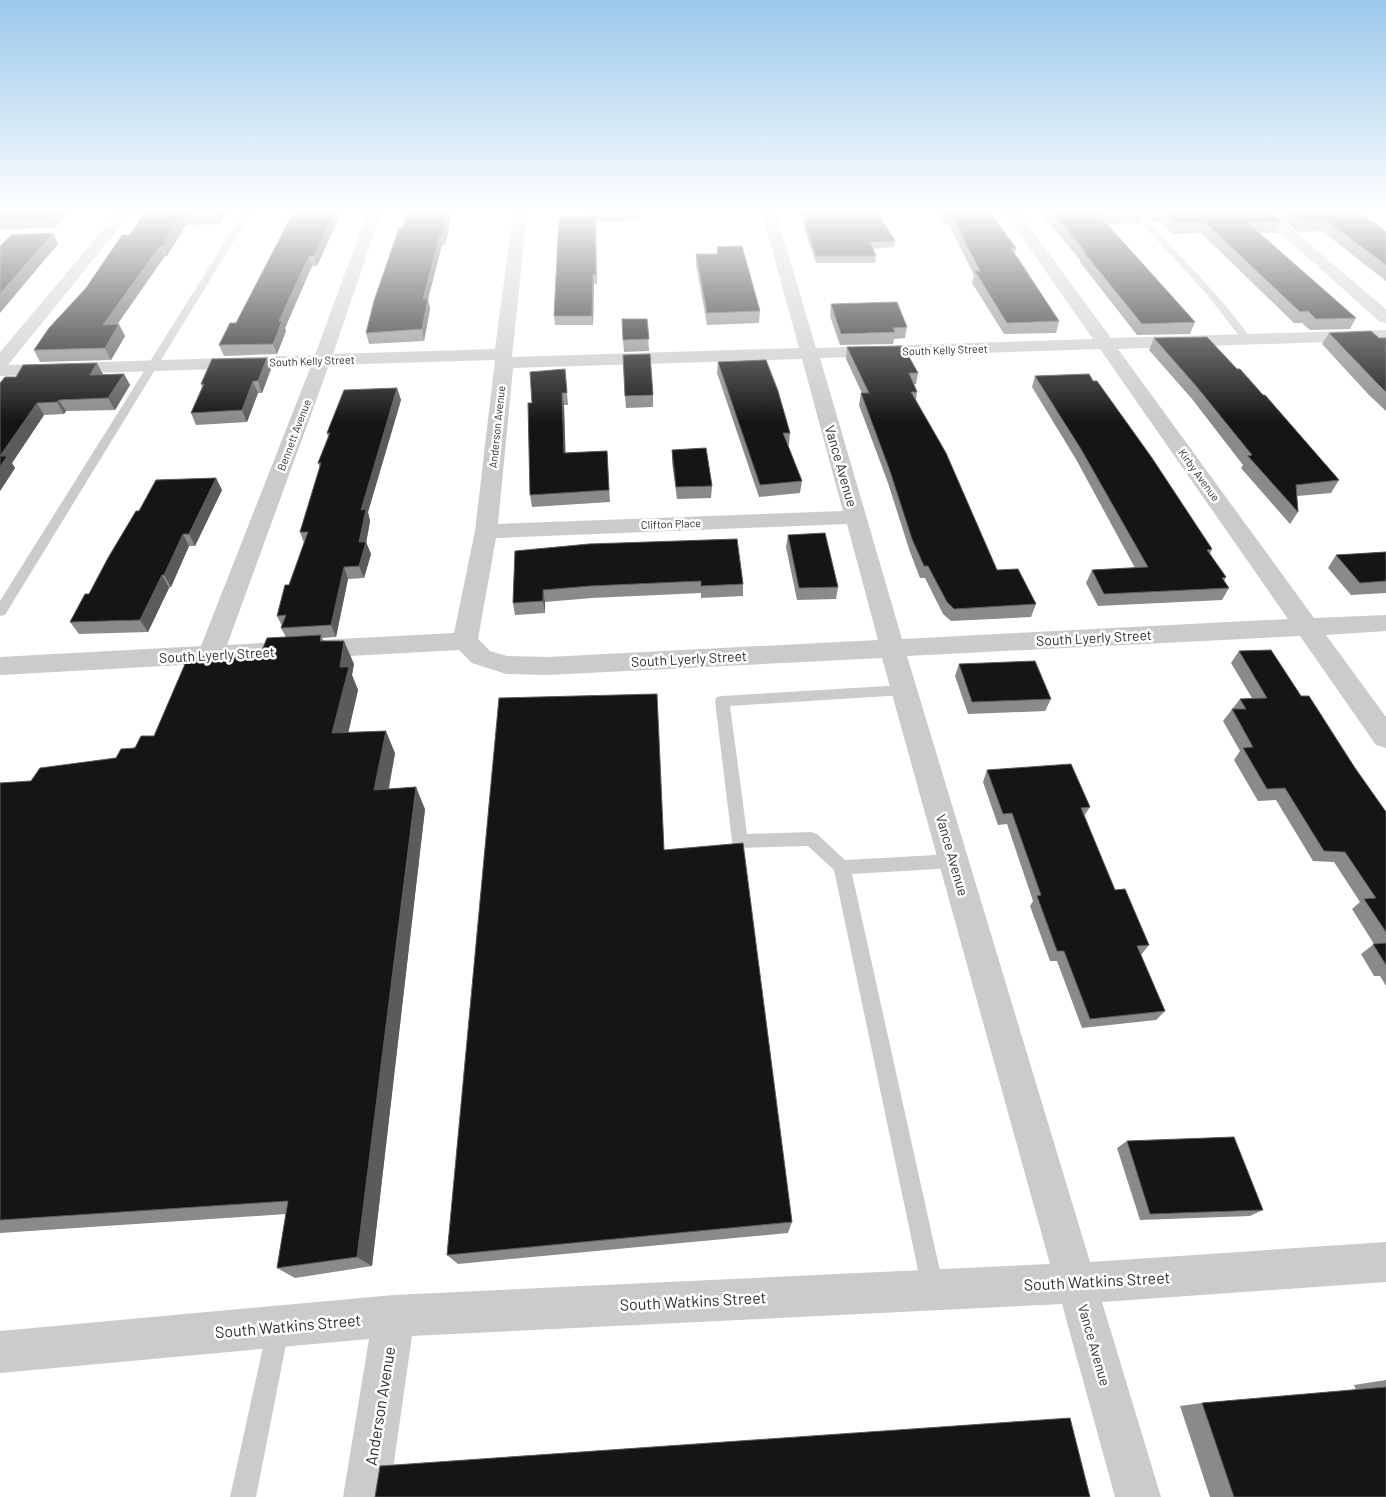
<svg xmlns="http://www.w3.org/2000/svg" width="1386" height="1497" viewBox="0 0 1386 1497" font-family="Barlow,sans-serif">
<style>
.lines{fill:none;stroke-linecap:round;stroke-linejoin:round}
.service{fill:#cbcbcb;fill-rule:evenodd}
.minor{fill:#cbcbcb;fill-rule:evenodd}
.wall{fill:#8a8a8a}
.shaded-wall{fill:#5b5b5b}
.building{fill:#151515;stroke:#5b5b5b}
.labels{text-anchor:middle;stroke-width:5;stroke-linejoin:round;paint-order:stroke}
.far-street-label{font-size:11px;fill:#2e2e2e;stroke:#fff}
.street-label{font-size:14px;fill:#2e2e2e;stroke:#fff}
.near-street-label{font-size:16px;fill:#2e2e2e;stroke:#fff}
</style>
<rect width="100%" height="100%" fill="#fff"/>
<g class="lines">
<path class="service" d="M 243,213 L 251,213 L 5,615 L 0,616 L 0,601 Z
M 1132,213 L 1140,213 C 1178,255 1219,293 1252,340 L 1250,342 L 1244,342 L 1205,292 Z
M 904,685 L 909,686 L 911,690 L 909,694 L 904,695 L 730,706 L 747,834 L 811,832 L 817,834 L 845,860 L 954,854 L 960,856 L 962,861 L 960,866 L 954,868 L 852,874 L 944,1289 L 941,1297 L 933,1300 L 925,1297 L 922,1289 L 834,870 L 808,846 L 740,848 L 734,846 L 732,841 L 715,701 L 717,697 L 722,696 Z
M 278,1318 L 286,1321 L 289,1329 L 256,1497 L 230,1497 L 267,1329 L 270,1321 Z"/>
<path class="minor" d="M 117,213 L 131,213 L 8,365 L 315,355 L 367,213 L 381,213 L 333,354 L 495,349 L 513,213 L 527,213 L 512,357 L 799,348 L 762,213 L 776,213 L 816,348 L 1093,339 L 1005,213 L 1019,213 L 1111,338 L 1386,330 L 1386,340 L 1118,349 L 1314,618 L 1386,615 L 1386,631 L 1326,635 L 1386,717 L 1386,748 L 1376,745 L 1300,636 L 907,656 L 1090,1262 L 1386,1242 L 1386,1282 L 1102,1302 L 1161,1497 L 1115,1497 L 1062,1304 L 412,1336 L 389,1497 L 343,1497 L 369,1339 L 0,1373 L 0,1331 L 394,1295 L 1050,1264 L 882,658 L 548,675 L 506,674 L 472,663 L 459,650 L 0,675 L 0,657 L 201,646 L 311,366 L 0,376 L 0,352 ZM 1100,349 L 1288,619 L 902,639 L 820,358 ZM 802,359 L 843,511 L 498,524 L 513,368 ZM 495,360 L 475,531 L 454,633 L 227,645 L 329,365 ZM 847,524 L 878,640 L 548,657 L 507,656 L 490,651 L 478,639 L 496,538 Z
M 1258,213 L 1273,213 L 1386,309 L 1386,323 L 1380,322 Z"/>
</g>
<path class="wall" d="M 0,213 L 67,213 L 54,228 L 0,229 Z
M 144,213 L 227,213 L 220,224 L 186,225 L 167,256 L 165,256 L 117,325 L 125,336 L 111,360 L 40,362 L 34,350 L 130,235 Z
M 293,213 L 341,213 L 317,266 L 312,266 L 285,328 L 286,331 L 277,354 L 224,356 L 219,345 L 236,323 Z
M 406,213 L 460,213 L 459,214 L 452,214 L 445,245 L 442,245 L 428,299 L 430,309 L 424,341 L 369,344 L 366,333 L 403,227 Z
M 592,213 L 641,213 L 641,214 L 639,214 L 639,220 L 596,222 L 597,284 L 594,284 L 593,325 L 555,325 L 554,316 L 593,216 Z
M 800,213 L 878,213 L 895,241 L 893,247 L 873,249 L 876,256 L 875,263 L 816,263 L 804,228 L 804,222 Z
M 935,213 L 992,213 L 991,214 L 1016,248 L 1015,253 L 1059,321 L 1056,333 L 1004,334 L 972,283 L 974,275 L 949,225 L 943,225 Z
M 1041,213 L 1272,213 L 1282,222 L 1277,233 L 1259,233 L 1356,318 L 1350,329 L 1310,330 L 1302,323 L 1294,323 L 1203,235 L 1199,233 L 1172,234 L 1161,222 L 1151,222 L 1142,213 L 1139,223 L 1107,224 L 1195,322 L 1190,334 L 1137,335 L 1080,262 L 1080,260 Z
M 1275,213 L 1359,213 L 1386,232 L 1386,281 L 1322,231 L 1298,232 Z
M 717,247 L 760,311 L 759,323 L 707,325 L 696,265 L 696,254 L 717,254 Z
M 831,304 L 907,327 L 905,338 L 894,339 L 893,344 L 840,345 L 830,316 Z
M 647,319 L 649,351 L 624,352 L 623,340 Z
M 1329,333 L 1379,338 L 1386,338 L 1386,411 L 1368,394 L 1322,344 Z
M 1154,338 L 1237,369 L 1263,395 L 1339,480 L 1331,493 L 1297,496 L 1298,512 L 1290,524 L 1241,468 L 1243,465 L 1192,399 L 1149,350 Z
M 847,347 L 918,373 L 916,384 L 914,384 L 917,392 L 916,400 L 997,570 L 1036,604 L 1031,617 L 951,621 L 943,614 L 925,578 L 920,578 L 910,552 L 888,483 L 859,405 L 861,393 L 862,393 L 846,359 Z
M 267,358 L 271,369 L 262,393 L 258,393 L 247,422 L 196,425 L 191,413 L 202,387 L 201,384 Z
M 718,362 L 790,433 L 789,445 L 787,445 L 802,481 L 800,493 L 759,497 L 717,373 Z
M 97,363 L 103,374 L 124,374 L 130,385 L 115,410 L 66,411 L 64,414 L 44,415 L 12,463 L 15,468 L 0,491 L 0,383 L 16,377 Z
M 565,369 L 568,405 L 564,405 L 565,453 L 607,451 L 610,502 L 532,507 L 530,495 L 532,403 Z
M 1035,376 L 1093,381 L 1212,549 L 1210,554 L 1226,577 L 1224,581 L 1229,588 L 1222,600 L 1098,606 L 1086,583 L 1092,570 L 1135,568 L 1077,461 L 1032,387 Z
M 397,388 L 401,400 L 368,512 L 370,521 L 366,542 L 371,554 L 364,578 L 348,579 L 336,637 L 322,638 L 324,641 L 354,664 L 352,675 L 358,690 L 348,732 L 395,753 L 389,789 L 425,809 L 372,1266 L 295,1278 L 277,1268 L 286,1214 L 0,1233 L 0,783 L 31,781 L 116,758 L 154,736 L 261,653 L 286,637 L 281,628 L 282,626 L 277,616 L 289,585 L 304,543 L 300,532 L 320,468 L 318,463 L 328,437 L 327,433 Z
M 653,395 L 653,407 L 626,408 L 625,396 Z
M 672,450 L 712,486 L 711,498 L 677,499 L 672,462 Z
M 216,478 L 222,490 L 195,546 L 189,546 L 171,587 L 169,588 L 148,632 L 79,634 L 70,622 L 89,594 L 139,511 Z
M 788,535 L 838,587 L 836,599 L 797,600 L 786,547 Z
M 515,551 L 743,584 L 743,596 L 701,598 L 701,593 L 592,598 L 545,602 L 545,613 L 515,615 L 513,603 Z
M 1386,552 L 1386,593 L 1351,595 L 1328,568 L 1336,555 Z
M 1239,651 L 1301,696 L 1355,768 L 1386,812 L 1386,986 L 1380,976 L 1374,976 L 1361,954 L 1374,944 L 1352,909 L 1360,902 L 1334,862 L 1313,861 L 1276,800 L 1258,801 L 1234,760 L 1240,751 L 1223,721 L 1240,699 L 1252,698 L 1231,663 Z
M 959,664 L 1051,699 L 1045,711 L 968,714 L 955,676 Z
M 987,770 L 1090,807 L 1084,816 L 1115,890 L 1149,945 L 1141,955 L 1165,1011 L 1156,1020 L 1082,1028 L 1057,961 L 1050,961 L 1030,906 L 1033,901 L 1007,824 L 998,825 L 983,782 Z
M 664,850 L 792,1222 L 788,1233 L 458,1264 L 447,1255 Z
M 1127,1141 L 1263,1210 L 1250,1216 L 1140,1220 L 1117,1148 Z
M 1386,1380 L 1386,1497 L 1210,1497 L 1180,1406 L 1202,1403 L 1356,1390 L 1354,1385 Z"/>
<path class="shaded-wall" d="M 54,213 L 67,213 L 54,228 L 49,218 Z
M 216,213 L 227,213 L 220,224 Z
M 334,213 L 341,213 L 317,266 L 314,256 Z
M 448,213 L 452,213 L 452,214 L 445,245 L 443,235 Z
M 181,214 L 186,225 L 167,256 L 163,246 Z
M 595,216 L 596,224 L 597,284 L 596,275 Z
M 53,233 L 58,244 L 0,313 L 0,294 Z
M 440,235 L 442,245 L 428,299 L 430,309 L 424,341 L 422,329 L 423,299 Z
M 160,246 L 165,256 L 108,337 L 103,325 Z
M 309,256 L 312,266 L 285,328 L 286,331 L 277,354 L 273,344 L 279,321 Z
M 593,275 L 594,284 L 593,325 L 592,316 Z
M 119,324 L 125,336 L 111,360 L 105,348 Z
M 267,358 L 271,369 L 262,393 L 258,381 Z
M 97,363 L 103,375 L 90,375 Z
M 124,374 L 130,385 L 115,410 L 108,398 Z
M 253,381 L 258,393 L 247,422 L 242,410 Z
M 397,388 L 401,400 L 368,512 L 370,521 L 366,544 L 366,542 L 371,554 L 364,578 L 359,566 L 361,510 Z
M 562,393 L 564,405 L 566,466 L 564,453 Z
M 59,400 L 66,411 L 64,414 L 57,402 Z
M 37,403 L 44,415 L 12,463 L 15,468 L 0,491 L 0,456 Z
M 216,478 L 222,490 L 195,546 L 189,534 Z
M 183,534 L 189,546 L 171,587 L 164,575 Z
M 344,567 L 348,579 L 336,637 L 331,625 Z
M 162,575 L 169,588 L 148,632 L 140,620 Z
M 543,590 L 545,602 L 545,613 L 543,601 Z
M 344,641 L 354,664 L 352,675 L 358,690 L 343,756 L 332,733 Z
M 386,731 L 395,753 L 384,812 L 374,790 Z
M 416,787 L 425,809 L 372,1266 L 357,1257 Z"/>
<path class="building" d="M 0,213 L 54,213 L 49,218 L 0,219 Z
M 144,213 L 216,213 L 181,214 L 163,246 L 160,246 L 103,325 L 119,324 L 105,348 L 34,350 L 49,328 L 86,288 L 122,235 L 130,235 Z
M 293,213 L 334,213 L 314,256 L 309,256 L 279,321 L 282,321 L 273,344 L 219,345 L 230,323 L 236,323 Z
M 406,213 L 448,213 L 443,235 L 440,235 L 423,299 L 428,298 L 422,329 L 366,333 L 374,301 L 399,228 L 403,227 Z
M 803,213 L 878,213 L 895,241 L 870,242 L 876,256 L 816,256 L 804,221 L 807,221 Z
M 944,213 L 990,213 L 1016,248 L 1011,248 L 1059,321 L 1007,323 L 975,271 L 980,271 L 951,214 L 946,214 Z
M 1053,213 L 1137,213 L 1098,214 L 1195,322 L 1142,324 L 1083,251 L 1085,251 Z
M 1166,213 L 1272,213 L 1282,222 L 1248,223 L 1356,318 L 1316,319 L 1308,311 L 1300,312 L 1207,224 L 1203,223 L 1177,223 Z
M 1292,213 L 1359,213 L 1372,221 L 1386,232 L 1386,265 L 1327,221 L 1303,221 Z
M 595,216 L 596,275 L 593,275 L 592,316 L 554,316 L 559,217 Z
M 53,233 L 0,294 L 0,246 L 11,235 Z
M 742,246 L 760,311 L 707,313 L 696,254 L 718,254 L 717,247 Z
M 897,302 L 907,327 L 893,328 L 895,332 L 841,334 L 831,304 Z
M 622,319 L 647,319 L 649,339 L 623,340 Z
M 1371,331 L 1379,338 L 1386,338 L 1386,392 L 1376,382 L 1329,333 Z
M 1207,337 L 1237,369 L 1240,369 L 1263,395 L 1265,395 L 1339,480 L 1296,485 L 1298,512 L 1248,456 L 1252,455 L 1197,387 L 1154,338 Z
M 903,346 L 918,373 L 909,373 L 917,392 L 911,392 L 946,453 L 997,570 L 1018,569 L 1036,604 L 954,609 L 947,602 L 928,566 L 924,566 L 912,539 L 890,471 L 861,393 L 869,393 L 847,347 Z
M 650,354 L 653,395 L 625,396 L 623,355 Z
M 267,358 L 258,381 L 253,381 L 242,410 L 191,413 L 204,384 L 201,384 L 212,359 Z
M 766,360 L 778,391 L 790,433 L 783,433 L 802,481 L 760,485 L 718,362 Z
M 97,363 L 90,375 L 124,374 L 108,398 L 59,400 L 57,402 L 37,403 L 0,456 L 7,456 L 0,467 L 0,383 L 5,377 L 16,377 L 23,365 Z
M 565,369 L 567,393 L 562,393 L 564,453 L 607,451 L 609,490 L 530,495 L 528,403 L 532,403 L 530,372 Z
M 1089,374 L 1093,381 L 1097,381 L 1152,458 L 1212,549 L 1207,550 L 1226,577 L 1222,578 L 1229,588 L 1104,594 L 1092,570 L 1148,567 L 1081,449 L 1035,376 Z
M 397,388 L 361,510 L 366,509 L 359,542 L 366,542 L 359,566 L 344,567 L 331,625 L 281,628 L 286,615 L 277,616 L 285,585 L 289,585 L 308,532 L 300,532 L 321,463 L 318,463 L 330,433 L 327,433 L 344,390 Z
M 706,448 L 712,486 L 676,487 L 672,450 Z
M 216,478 L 189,534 L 183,534 L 164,575 L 162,575 L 140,620 L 70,622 L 85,594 L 89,594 L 108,558 L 136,511 L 139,511 L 156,480 Z
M 825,533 L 838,587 L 799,588 L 788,535 Z
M 737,539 L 743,584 L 701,586 L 701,581 L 590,586 L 543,590 L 543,601 L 513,603 L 515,551 L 589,544 Z
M 1386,552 L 1386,581 L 1360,583 L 1336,555 Z
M 321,635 L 320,641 L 344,641 L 340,667 L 349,667 L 332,733 L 386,731 L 374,790 L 416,787 L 357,1257 L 277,1268 L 288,1201 L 0,1220 L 0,783 L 31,781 L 40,768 L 116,758 L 121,749 L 135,748 L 141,736 L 154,736 L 188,657 L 261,653 L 267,638 Z
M 1271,650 L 1301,696 L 1309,696 L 1355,768 L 1386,812 L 1386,932 L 1364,899 L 1376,898 L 1345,852 L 1324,851 L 1285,788 L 1267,789 L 1243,748 L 1253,747 L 1232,709 L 1246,709 L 1240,699 L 1267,698 L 1239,651 Z
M 1035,661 L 1051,699 L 972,702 L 959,664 Z
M 657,694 L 664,850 L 743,843 L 792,1222 L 447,1255 L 499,698 Z
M 1071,764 L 1090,807 L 1081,808 L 1115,890 L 1125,889 L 1149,945 L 1137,946 L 1165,1011 L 1090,1019 L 1064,951 L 1057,951 L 1037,896 L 1041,895 L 1012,813 L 1003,814 L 987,770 Z
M 1386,943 L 1386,965 L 1373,944 Z
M 1234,1137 L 1263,1210 L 1150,1214 L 1127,1141 Z
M 1386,1387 L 1386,1497 L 1234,1497 L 1202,1403 Z
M 1070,1418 L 1090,1497 L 375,1497 L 380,1466 Z"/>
<linearGradient id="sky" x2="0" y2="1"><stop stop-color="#9ac8eb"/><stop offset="0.5" stop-color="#fff"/><stop offset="1" stop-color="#fff" stop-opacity="0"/></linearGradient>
<rect width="1386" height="422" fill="url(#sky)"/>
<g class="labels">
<g class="far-street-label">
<text transform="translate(945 350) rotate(-2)" y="4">South Kelly Street</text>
<text transform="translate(312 361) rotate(-2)" y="4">South Kelly Street</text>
<text transform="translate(497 427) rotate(-84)" y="4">Anderson Avenue</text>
<text transform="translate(294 435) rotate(-69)" y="4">Bennett Avenue</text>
<text transform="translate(1199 475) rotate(54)" y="4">Kirby Avenue</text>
<text transform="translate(671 524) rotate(-2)" y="4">Clifton Place</text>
</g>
<g class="street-label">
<text transform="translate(841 466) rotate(74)" y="5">Vance Avenue</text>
<text transform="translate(1094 638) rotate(-3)" y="5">South Lyerly Street</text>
<text transform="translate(217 655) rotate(-3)" y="5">South Lyerly Street</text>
<text transform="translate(689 659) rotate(-3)" y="5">South Lyerly Street</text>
<text transform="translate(952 855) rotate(74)" y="5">Vance Avenue</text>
<text transform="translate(1094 1345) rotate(74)" y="5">Vance Avenue</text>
</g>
<g class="near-street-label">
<text transform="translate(1097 1281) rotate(-3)" y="6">South Watkins Street</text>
<text transform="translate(693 1301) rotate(-3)" y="6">South Watkins Street</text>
<text transform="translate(288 1326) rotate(-5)" y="6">South Watkins Street</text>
<text transform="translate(380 1406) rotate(-81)" y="6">Anderson Avenue</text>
</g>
</g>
</svg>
